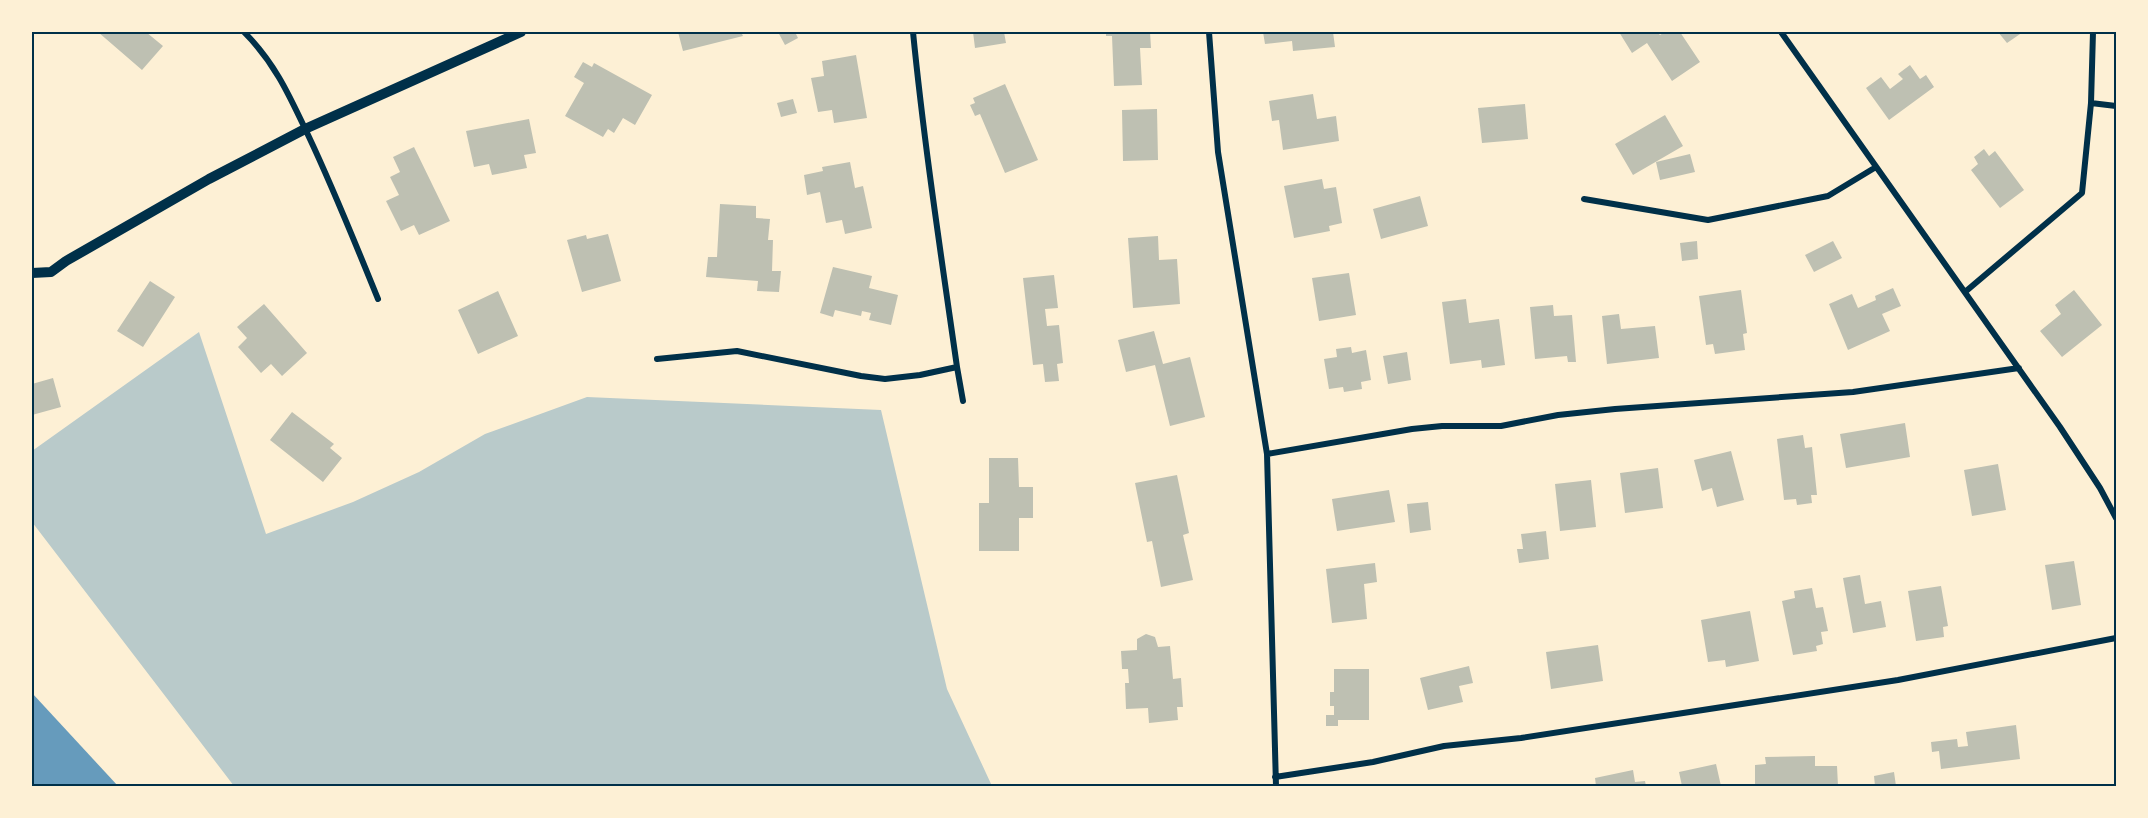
<svg xmlns="http://www.w3.org/2000/svg" width="2148" height="818" viewBox="0 0 2148 818" font-family="'Roboto Condensed',sans-serif">
<style>
.green{fill:#b9caca}
.water{fill:#669bbc}
.building{fill:#bec0b2}
.lines{fill:none;stroke-linecap:round;stroke-linejoin:round}
.minor{stroke:#003049;stroke-width:6}
.tertiary{stroke:#003049;stroke-width:10}
.neatline{fill:none;stroke:#003049;stroke-width:2}
</style>
<rect width="100%" height="100%" fill="#fdf0d5"/>
<path class="green" d="M 199,332 L 266,534 L 353,502 L 419,472 L 485,434 L 587,397 L 881,410 L 947,689 L 992,786 L 234,786 L 32,522 L 32,451 Z"/>
<path class="water" d="M 32,693 L 118,786 L 32,786 Z"/>
<path class="building" d="M 98,32 L 146,32 L 163,46 L 142,70 Z
M 678,32 L 741,32 L 743,36 L 683,51 Z
M 778,32 L 795,32 L 798,38 L 785,45 Z
M 973,32 L 1004,32 L 1006,43 L 975,48 Z
M 1106,32 L 1150,32 L 1151,48 L 1140,48 L 1142,85 L 1114,86 L 1112,36 L 1106,36 Z
M 1263,32 L 1333,32 L 1335,47 L 1293,51 L 1292,41 L 1265,44 Z
M 1619,32 L 1657,32 L 1660,35 L 1665,32 L 1680,32 L 1700,62 L 1672,81 L 1647,43 L 1632,53 Z
M 1998,32 L 2023,32 L 2007,43 Z
M 856,55 L 867,118 L 834,123 L 832,110 L 818,112 L 811,78 L 824,76 L 822,61 Z
M 583,62 L 592,67 L 594,63 L 652,95 L 635,125 L 623,118 L 614,133 L 608,129 L 603,137 L 565,116 L 584,83 L 574,77 Z
M 1910,65 L 1920,79 L 1926,75 L 1934,87 L 1889,120 L 1866,88 L 1881,77 L 1890,89 L 1903,79 L 1898,74 Z
M 1005,84 L 1038,160 L 1005,173 L 980,114 L 975,116 L 970,105 L 975,103 L 973,98 Z
M 1313,94 L 1317,119 L 1336,116 L 1339,141 L 1283,150 L 1279,120 L 1272,121 L 1269,101 Z
M 793,99 L 797,113 L 781,117 L 777,103 Z
M 1525,104 L 1528,139 L 1482,143 L 1478,108 Z
M 1157,109 L 1158,160 L 1123,161 L 1122,110 Z
M 1665,115 L 1683,146 L 1633,175 L 1615,144 Z
M 529,119 L 536,153 L 524,155 L 527,168 L 492,175 L 489,164 L 474,167 L 466,131 Z
M 414,147 L 450,221 L 419,235 L 414,225 L 401,231 L 386,201 L 399,195 L 390,177 L 400,172 L 393,157 Z
M 1984,149 L 1989,156 L 1995,151 L 2024,190 L 2000,208 L 1971,170 L 1978,164 L 1974,157 Z
M 1690,154 L 1695,172 L 1660,180 L 1656,162 Z
M 850,162 L 855,188 L 863,186 L 872,228 L 845,234 L 842,220 L 826,223 L 820,192 L 807,195 L 804,175 L 823,171 L 822,167 Z
M 1322,179 L 1324,189 L 1336,187 L 1342,223 L 1329,226 L 1330,231 L 1294,238 L 1284,186 Z
M 1420,196 L 1428,226 L 1381,239 L 1373,209 Z
M 720,204 L 756,206 L 756,218 L 770,219 L 768,240 L 773,240 L 772,271 L 781,271 L 779,292 L 757,291 L 758,281 L 706,277 L 708,257 L 717,257 Z
M 608,234 L 621,281 L 582,292 L 567,240 L 586,235 L 587,239 Z
M 1158,236 L 1159,260 L 1177,259 L 1180,304 L 1133,308 L 1128,238 Z
M 1697,241 L 1698,259 L 1682,261 L 1680,243 Z
M 1833,241 L 1842,258 L 1814,272 L 1805,255 Z
M 833,267 L 872,276 L 869,288 L 898,295 L 891,325 L 869,320 L 871,313 L 862,311 L 861,316 L 835,310 L 833,317 L 820,313 Z
M 1349,273 L 1356,315 L 1319,321 L 1312,278 Z
M 1054,275 L 1058,308 L 1045,309 L 1047,326 L 1059,325 L 1063,363 L 1057,364 L 1059,381 L 1045,382 L 1043,364 L 1033,365 L 1023,278 Z
M 150,281 L 175,297 L 143,347 L 117,331 Z
M 1893,288 L 1901,306 L 1882,314 L 1890,331 L 1848,350 L 1829,304 L 1852,294 L 1858,308 L 1876,300 L 1875,296 Z
M 1741,290 L 1747,333 L 1743,334 L 1745,350 L 1715,354 L 1713,344 L 1706,345 L 1699,296 Z
M 2074,290 L 2102,325 L 2062,357 L 2040,331 L 2061,314 L 2055,305 Z
M 498,291 L 518,336 L 478,354 L 458,310 Z
M 1466,299 L 1469,323 L 1499,319 L 1505,365 L 1482,368 L 1481,360 L 1450,364 L 1442,302 Z
M 264,304 L 307,353 L 282,376 L 271,364 L 261,373 L 238,347 L 247,338 L 237,327 Z
M 1553,305 L 1554,316 L 1572,315 L 1576,362 L 1568,362 L 1567,356 L 1535,359 L 1530,307 Z
M 1619,314 L 1621,329 L 1655,326 L 1659,358 L 1607,364 L 1602,316 Z
M 1154,331 L 1163,364 L 1190,357 L 1205,417 L 1170,426 L 1155,365 L 1126,372 L 1118,340 Z
M 1351,347 L 1352,353 L 1366,350 L 1371,380 L 1361,382 L 1362,389 L 1344,392 L 1343,387 L 1329,389 L 1324,359 L 1337,357 L 1336,349 Z
M 1407,352 L 1411,380 L 1388,384 L 1383,356 Z
M 53,378 L 61,407 L 32,415 L 32,384 Z
M 292,412 L 334,444 L 330,448 L 342,458 L 323,482 L 270,440 Z
M 1905,423 L 1910,457 L 1846,468 L 1840,434 Z
M 1803,435 L 1805,448 L 1812,447 L 1817,495 L 1811,495 L 1812,503 L 1797,505 L 1796,499 L 1784,500 L 1777,439 Z
M 1731,451 L 1744,500 L 1717,507 L 1712,488 L 1702,491 L 1694,460 Z
M 989,458 L 1018,458 L 1019,487 L 1033,487 L 1033,518 L 1019,518 L 1019,551 L 979,551 L 979,503 L 989,503 Z
M 1998,464 L 2006,510 L 1972,516 L 1964,470 Z
M 1658,468 L 1663,508 L 1625,513 L 1620,473 Z
M 1177,475 L 1189,533 L 1183,535 L 1193,580 L 1161,587 L 1152,541 L 1147,542 L 1135,483 Z
M 1591,480 L 1596,527 L 1560,531 L 1555,484 Z
M 1389,490 L 1395,522 L 1337,531 L 1332,499 Z
M 1428,502 L 1431,530 L 1410,533 L 1407,504 Z
M 1546,531 L 1549,559 L 1519,563 L 1517,549 L 1523,549 L 1521,534 Z
M 2074,561 L 2081,605 L 2052,610 L 2045,565 Z
M 1375,563 L 1377,582 L 1364,584 L 1367,619 L 1332,623 L 1326,569 Z
M 1860,575 L 1865,604 L 1881,601 L 1886,627 L 1853,633 L 1843,578 Z
M 1941,586 L 1948,626 L 1943,627 L 1944,637 L 1916,641 L 1908,591 Z
M 1812,588 L 1816,608 L 1823,607 L 1828,631 L 1821,632 L 1823,644 L 1816,646 L 1817,651 L 1793,655 L 1782,601 L 1795,598 L 1794,591 Z
M 1750,611 L 1759,661 L 1726,667 L 1725,660 L 1708,662 L 1701,620 Z
M 1146,634 L 1155,637 L 1158,647 L 1170,646 L 1173,679 L 1181,678 L 1183,707 L 1177,707 L 1178,720 L 1149,723 L 1148,708 L 1126,709 L 1125,683 L 1129,683 L 1128,669 L 1122,669 L 1121,651 L 1137,650 L 1137,639 Z
M 1598,645 L 1603,681 L 1551,689 L 1546,652 Z
M 1469,666 L 1473,683 L 1459,686 L 1463,702 L 1428,710 L 1420,678 Z
M 1334,669 L 1369,669 L 1369,720 L 1338,720 L 1338,726 L 1326,726 L 1326,715 L 1334,715 L 1334,706 L 1330,706 L 1330,692 L 1334,692 Z
M 2016,725 L 2020,759 L 1941,769 L 1939,751 L 1932,752 L 1931,742 L 1957,739 L 1958,747 L 1968,746 L 1966,732 Z
M 1815,756 L 1815,766 L 1837,766 L 1838,786 L 1755,786 L 1755,765 L 1766,764 L 1765,757 Z
M 1716,764 L 1721,786 L 1682,786 L 1679,772 Z
M 1633,770 L 1635,782 L 1645,781 L 1646,786 L 1596,786 L 1595,778 Z
M 1894,772 L 1896,786 L 1875,786 L 1874,776 Z"/>
<g class="lines">
<path class="minor" d="M 244,32 C 276,64 290,97 309,137 C 334,190 356,245 378,299
M 913,32 C 924,143 941,255 957,367 L 963,401
M 1209,32 L 1218,152 L 1267,454 L 1276,786
M 1781,32 L 2060,427 L 2100,488 L 2116,518
M 2091,103 L 2116,106
M 1584,199 L 1708,220 L 1828,196 L 1876,167
M 1965,292 L 2082,193 L 2091,103 L 2093,32
M 657,359 L 737,351 L 861,376 L 885,379 L 920,375 L 957,367
M 1267,454 L 1412,429 L 1442,426 L 1501,426 L 1558,415 L 1615,409 L 1853,392 L 2019,368
M 1275,777 L 1373,762 L 1444,746 L 1521,738 L 1898,680 L 2116,638"/>
<path class="tertiary" d="M 32,273 L 51,272 L 66,261 L 209,179 L 305,129 L 521,32"/>
</g>
<rect width="2148" height="818" fill="none" stroke="#fdf0d5" stroke-width="66"/>
<rect x="33" y="33" width="2082" height="752" class="neatline"/>
</svg>
